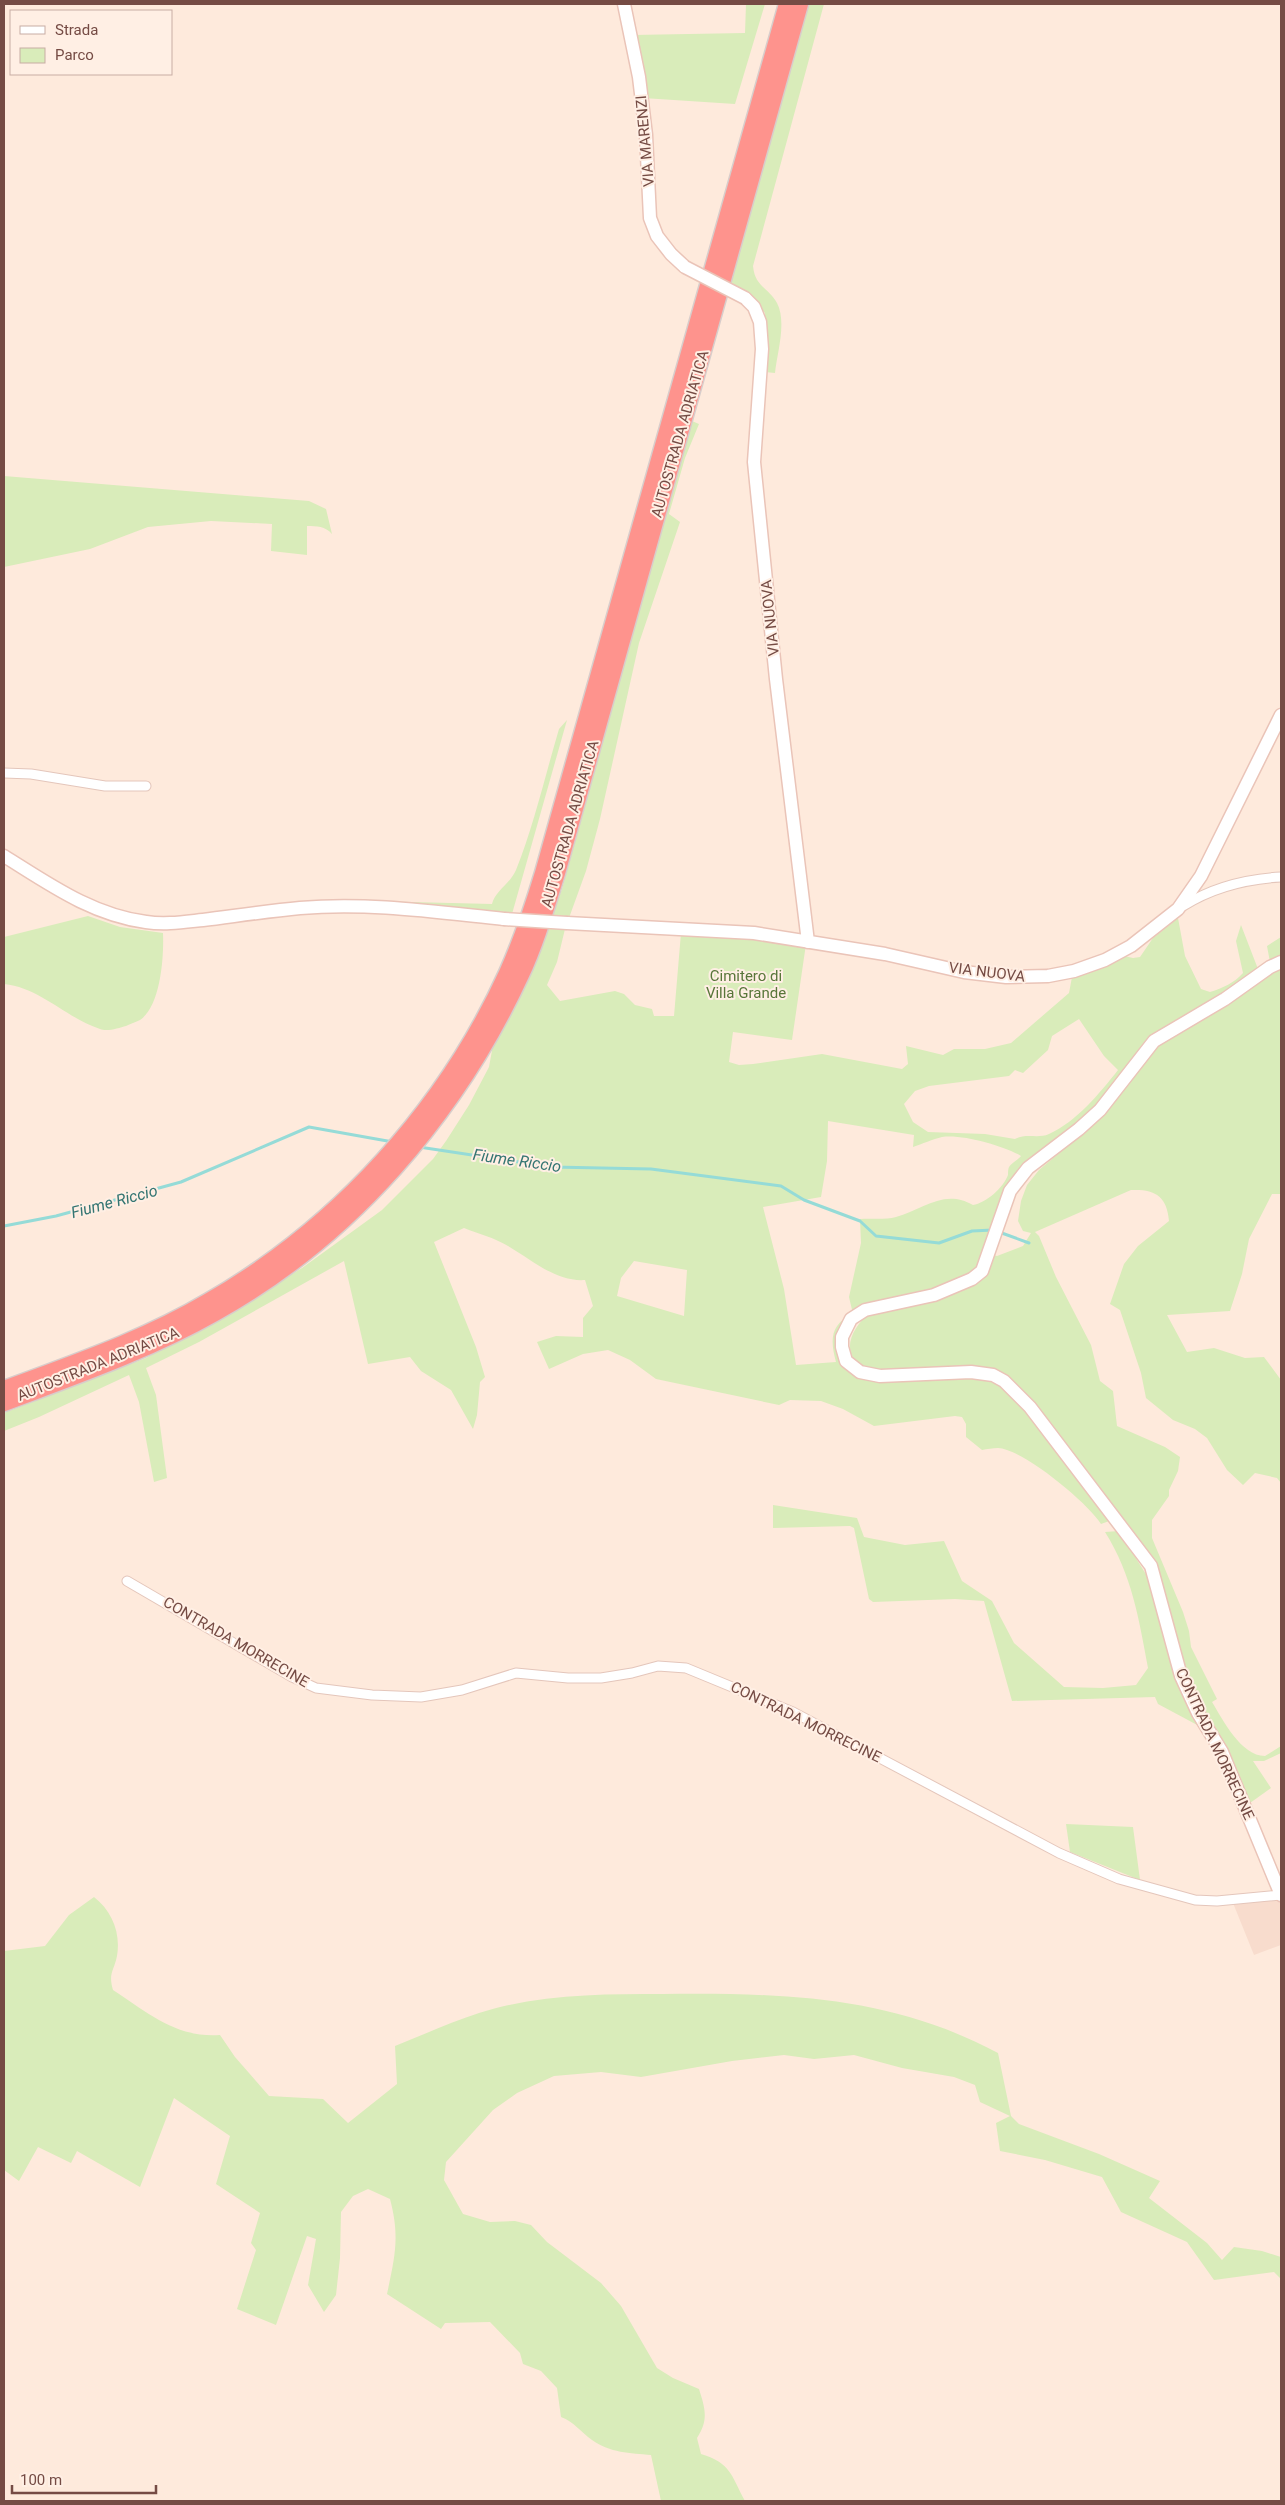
<svg xmlns="http://www.w3.org/2000/svg" width="1285" height="2505" viewBox="0 0 1285 2505" font-family="Roboto,sans-serif">
<style>
.residential{fill:#f8dccd}
.green{fill:#d9ecba;fill-rule:evenodd}
.lines{fill:none;stroke-linecap:round;stroke-linejoin:round}
.stream{stroke:#95dbd7;stroke-width:3}
.street-casing{stroke:#e4c6bb;stroke-width:11}
.secondary-casing{stroke:#eac4b8;stroke-width:15}
.highway-casing{stroke:#d8cdcb;stroke-width:19}
.street{stroke:#fff;stroke-width:9}
.secondary{stroke:#fff;stroke-width:12}
.highway{stroke:#fe938d;stroke-width:16}
.secondary-bridge-casing{stroke:#eac4b8;stroke-width:15;stroke-linecap:butt}
.secondary-bridge{stroke:#fff;stroke-width:12}
.labels{text-anchor:middle;stroke-width:4;stroke-linejoin:round;paint-order:stroke}
.street-label{font-size:15px;fill:#754b44;stroke:#ffefe4}
.park-label{font-size:15px;fill:#587639;stroke:#ffefe4}
.water-label{font-size:16px;font-style:italic;fill:#347572;stroke:#ffefe4}
</style>
<rect width="100%" height="100%" fill="#feeadc"/>
<path class="residential" d="M 1281,1898 L 1281,1945 L 1254,1955 L 1233,1903 Z"/>
<path class="green" d="M 746,4 L 765,4 L 735,104 L 643,98 L 632,35 L 745,33 Z
M 806,4 L 824,4 L 753,266 C 755,287 768,287 777,303 C 787,322 777,353 775,373 L 765,372 L 765,313 L 758,305 L 727,281 Z
M 692,421 L 699,424 L 685,458 L 669,514 L 680,522 L 639,643 L 600,819 L 586,871 L 565,929 L 557,962 L 547,985 L 560,1001 L 615,991 L 624,994 L 635,1005 L 652,1009 L 654,1016 L 674,1016 L 681,933 L 806,944 L 792,1040 L 733,1032 L 729,1062 L 739,1065 L 753,1064 L 822,1054 L 902,1069 L 908,1064 L 906,1046 L 943,1055 L 954,1049 L 985,1049 L 1011,1043 L 1069,993 L 1072,977 L 1124,956 L 1133,958 L 1140,957 L 1153,938 L 1178,918 L 1185,956 L 1201,989 L 1210,992 C 1223,988 1234,983 1243,973 L 1236,941 L 1241,925 L 1258,969 L 1239,984 L 1157,1034 L 1088,1115 L 1017,1171 L 1008,1183 L 979,1267 L 970,1276 L 847,1320 L 848,1369 L 983,1378 L 1015,1393 L 1112,1520 L 1101,1524 C 1088,1503 1023,1449 998,1448 C 993,1448 987,1449 982,1450 L 966,1437 L 966,1424 L 962,1417 L 955,1416 L 874,1426 L 843,1409 L 821,1401 L 790,1400 L 779,1405 L 656,1379 L 630,1360 L 608,1350 L 583,1354 L 549,1369 L 537,1342 L 556,1336 L 583,1337 L 583,1318 L 593,1306 L 585,1280 C 556,1282 532,1260 508,1246 C 495,1238 479,1234 464,1228 L 434,1242 L 476,1347 L 485,1377 L 480,1382 L 477,1415 L 473,1429 L 451,1390 L 421,1371 L 410,1357 L 368,1364 L 344,1261 L 199,1342 L 146,1368 L 156,1395 L 167,1478 L 154,1482 L 139,1402 L 129,1375 L 39,1417 L 4,1431 L 4,1413 L 146,1358 L 234,1310 L 302,1268 L 382,1210 L 433,1159 L 446,1141 L 469,1105 L 489,1067 L 493,1045 L 532,971 L 562,889 ZM 1079,1019 L 1104,1056 L 1118,1070 C 1100,1093 1076,1122 1049,1134 C 1038,1139 1026,1133 1015,1139 L 985,1134 L 928,1132 L 913,1122 L 904,1104 L 915,1091 L 929,1086 L 1009,1076 L 1015,1070 L 1023,1073 L 1048,1050 L 1052,1036 ZM 828,1121 L 914,1135 L 913,1147 C 922,1144 933,1139 942,1137 C 963,1134 1004,1146 1021,1156 C 1018,1160 1011,1163 1009,1167 C 1008,1169 1008,1172 1008,1175 C 1003,1188 986,1203 973,1205 C 944,1188 922,1210 896,1217 C 885,1220 871,1218 860,1219 L 861,1243 L 849,1297 L 853,1314 C 830,1324 830,1340 836,1362 L 796,1365 L 784,1289 L 763,1207 L 821,1197 L 827,1161 ZM 634,1261 L 687,1270 L 684,1316 L 617,1296 L 621,1278 Z
M 4,476 L 309,501 L 326,509 L 332,534 C 325,526 317,526 307,526 L 307,555 L 271,551 L 272,524 L 211,521 L 148,527 L 90,549 L 4,567 Z
M 567,720 L 512,914 L 370,901 L 492,904 C 495,891 510,884 516,870 C 534,825 545,776 559,729 Z
M 88,916 L 120,927 L 163,933 C 164,956 161,1006 140,1020 C 136,1022 130,1024 126,1026 C 119,1028 107,1032 100,1029 C 66,1018 41,988 4,984 L 4,937 Z
M 1281,937 L 1281,1194 L 1272,1194 L 1249,1239 L 1242,1274 L 1230,1311 L 1167,1315 L 1187,1352 L 1214,1348 L 1245,1358 L 1264,1357 L 1281,1380 L 1281,1483 L 1277,1478 L 1255,1473 L 1243,1485 L 1227,1470 L 1207,1438 L 1195,1429 L 1173,1420 L 1146,1398 L 1141,1373 L 1120,1310 L 1110,1304 L 1124,1264 L 1138,1246 L 1169,1221 C 1167,1196 1155,1189 1131,1190 L 1035,1232 L 1039,1236 L 1056,1277 L 1091,1345 L 1100,1381 L 1113,1391 L 1117,1426 L 1165,1447 L 1180,1457 L 1178,1471 L 1169,1490 L 1169,1496 L 1152,1520 L 1152,1538 L 1183,1612 L 1189,1631 L 1191,1647 L 1217,1699 L 1212,1702 C 1223,1720 1241,1756 1265,1756 L 1281,1746 L 1281,1753 L 1264,1761 L 1253,1761 L 1271,1788 L 1250,1803 L 1228,1751 L 1191,1692 L 1158,1573 L 1002,1375 L 881,1371 C 874,1369 867,1369 861,1365 C 839,1352 854,1325 869,1314 L 938,1297 L 993,1255 L 997,1256 L 1023,1246 L 1031,1233 L 1023,1231 L 1018,1221 L 1021,1201 L 1027,1185 L 1039,1170 L 1077,1138 L 1150,1052 L 1163,1041 L 1272,973 L 1267,946 Z
M 773,1505 L 857,1518 L 864,1537 L 905,1545 L 944,1541 L 962,1581 L 992,1601 L 1014,1643 L 1064,1687 L 1103,1688 L 1136,1685 L 1148,1668 C 1139,1619 1132,1575 1105,1532 L 1119,1531 L 1152,1584 L 1201,1727 L 1158,1704 L 1155,1697 L 1012,1701 L 984,1601 L 955,1599 L 873,1602 L 869,1599 L 854,1528 L 850,1526 L 773,1528 Z
M 1066,1824 L 1133,1827 L 1140,1880 L 1070,1852 Z
M 94,1897 C 112,1911 121,1933 117,1956 C 114,1971 108,1973 113,1990 C 148,2013 176,2038 220,2035 L 235,2057 L 269,2096 L 323,2099 L 348,2123 L 397,2084 L 395,2046 C 423,2035 451,2022 479,2013 C 538,1994 602,1994 663,1994 C 783,1993 889,1995 998,2053 L 1011,2116 L 1019,2124 L 1099,2154 L 1160,2181 L 1149,2198 L 1207,2243 L 1222,2260 L 1234,2247 L 1262,2251 L 1281,2257 L 1281,2279 L 1274,2272 L 1214,2280 L 1187,2242 L 1121,2212 L 1102,2177 L 1045,2160 L 1000,2151 L 996,2123 L 1010,2116 L 980,2102 L 975,2085 L 954,2077 L 902,2068 L 854,2055 L 814,2059 L 784,2055 L 732,2061 L 641,2077 L 601,2072 L 554,2076 L 517,2093 L 493,2110 L 446,2162 L 444,2180 L 463,2214 L 490,2222 L 515,2221 L 531,2225 L 547,2242 L 601,2283 L 621,2306 L 657,2368 L 673,2378 L 699,2389 C 705,2408 709,2420 697,2438 L 701,2454 C 731,2463 731,2475 745,2501 L 661,2501 L 651,2455 C 630,2453 610,2453 592,2440 C 581,2432 574,2422 561,2417 L 557,2388 L 541,2371 L 523,2364 L 520,2353 L 490,2322 L 445,2323 L 441,2329 L 387,2294 C 395,2256 400,2237 390,2199 L 368,2189 L 353,2196 L 341,2212 L 340,2258 L 336,2295 L 324,2312 L 308,2285 L 316,2239 L 307,2236 L 276,2325 L 237,2309 L 256,2250 L 251,2243 L 260,2213 L 216,2184 L 230,2136 L 174,2098 L 140,2187 L 77,2151 L 71,2163 L 38,2147 L 19,2181 L 4,2170 L 4,1951 L 45,1946 L 69,1915 Z"/>
<g class="lines">
<path class="stream" d="M 419,1147 L 552,1167 L 651,1169 L 781,1186 L 804,1200 L 860,1221 L 876,1236 L 939,1243 L 972,1231 L 993,1230
M 4,1226 L 56,1216 L 181,1182 L 309,1127 L 393,1142
M 999,1232 L 1029,1243"/>
<g class="street-casing">
<path id="street" d="M 4,773 L 31,774 L 105,786 L 146,786
M 1183,906 C 1213,887 1245,879 1281,877
M 127,1581 L 292,1677 L 316,1688 L 372,1695 L 421,1697 L 462,1690 L 516,1673 L 568,1678 L 601,1678 L 632,1673 L 658,1666 L 686,1668 L 793,1712 L 1059,1853 L 1119,1879 L 1195,1900 L 1217,1901 L 1281,1895"/>
</g>
<g class="secondary-casing">
<path id="secondary" d="M 624,4 L 639,77 L 646,135 L 650,218 L 657,236 L 671,254 L 685,267
M 745,298 L 754,307 L 760,322 L 762,349 L 754,462 L 776,679 L 808,942
M 4,856 C 49,884 92,915 146,922 C 165,925 184,922 203,920 C 235,916 268,911 300,908 C 368,902 436,912 504,919
M 567,923 L 754,933 L 885,954 L 964,972 L 1006,977 L 1048,976 L 1074,971 L 1105,960 L 1131,946 L 1178,909 L 1201,876 L 1281,715
M 1281,962 L 1270,967 L 1225,999 L 1154,1041 L 1100,1110 L 1079,1129 L 1028,1168 L 1010,1191 L 982,1271 L 972,1279 L 934,1295 L 865,1310 L 851,1319 L 842,1337 L 842,1347 L 846,1361 L 860,1372 L 880,1376 L 971,1372 L 993,1375 L 1004,1381 L 1030,1407 L 1151,1566 L 1181,1676 L 1198,1713 L 1222,1752 L 1281,1895"/>
</g>
<g class="highway-casing">
<path id="highway" d="M 4,1389 C 74,1363 145,1339 209,1301 C 339,1226 445,1109 507,973 C 522,940 533,906 543,873 L 787,4
M 4,1403 C 76,1376 148,1351 215,1313 C 350,1238 456,1115 521,975 C 536,943 546,908 557,873 L 800,4"/>
</g>
<use href="#street" class="street"/>
<use href="#secondary" class="secondary"/>
<use href="#highway" class="highway"/>
<g class="secondary-bridge-casing">
<path id="secondary-bridge" d="M 685,267 L 745,298
M 504,919 L 567,923"/>
</g>
<use href="#secondary-bridge" class="secondary-bridge"/>
</g>
<g class="labels">
<g class="street-label">
<text transform="translate(645 141) rotate(-95)" y="5">VIA MARENZI</text>
<text transform="translate(680 434) rotate(-74)" y="5">AUTOSTRADA ADRIATICA</text>
<text transform="translate(770 618) rotate(-96)" y="5">VIA NUOVA</text>
<text transform="translate(570 824) rotate(-74)" y="5">AUTOSTRADA ADRIATICA</text>
<text transform="translate(987 972) rotate(7)" y="5">VIA NUOVA</text>
<text transform="translate(98 1364) rotate(-22)" y="5">AUTOSTRADA ADRIATICA</text>
<text transform="translate(236 1642) rotate(30)" y="5">CONTRADA MORRECINE</text>
<text transform="translate(806 1722) rotate(26)" y="5">CONTRADA MORRECINE</text>
<text transform="translate(1215 1744) rotate(65)" y="5">CONTRADA MORRECINE</text>
</g>
<g class="park-label">
<text x="746" y="981">Cimitero di<tspan x="746" dy="17">Villa Grande</tspan></text>
</g>
<g class="water-label">
<text transform="translate(517 1160) rotate(8)" y="6">Fiume Riccio</text>
<text transform="translate(114 1201) rotate(-15)" y="6">Fiume Riccio</text>
</g>
</g>
<rect width="1285" height="2505" fill="none" stroke="#754b44" stroke-width="10"/>
<rect x="10" y="10" width="162" height="65" fill="#ffefe4" stroke="#c8ada4"/>
<rect x="20" y="26" width="25" height="8" fill="#ffffff" stroke="#c8ada4"/>
<text x="55" y="35" font-size="15" fill="#754b44">Strada</text>
<rect x="20" y="48" width="25" height="15" fill="#d9ecba" stroke="#c8ada4"/>
<text x="55" y="60" font-size="15" fill="#754b44">Parco</text>
<path d="M12 2485v8h144v-8" fill="none" stroke="#754b44" stroke-width="2.5"/>
<text x="20" y="2485" font-size="15" fill="#754b44" stroke="#ffefe4" stroke-width="4" paint-order="stroke">100 m</text>
</svg>
